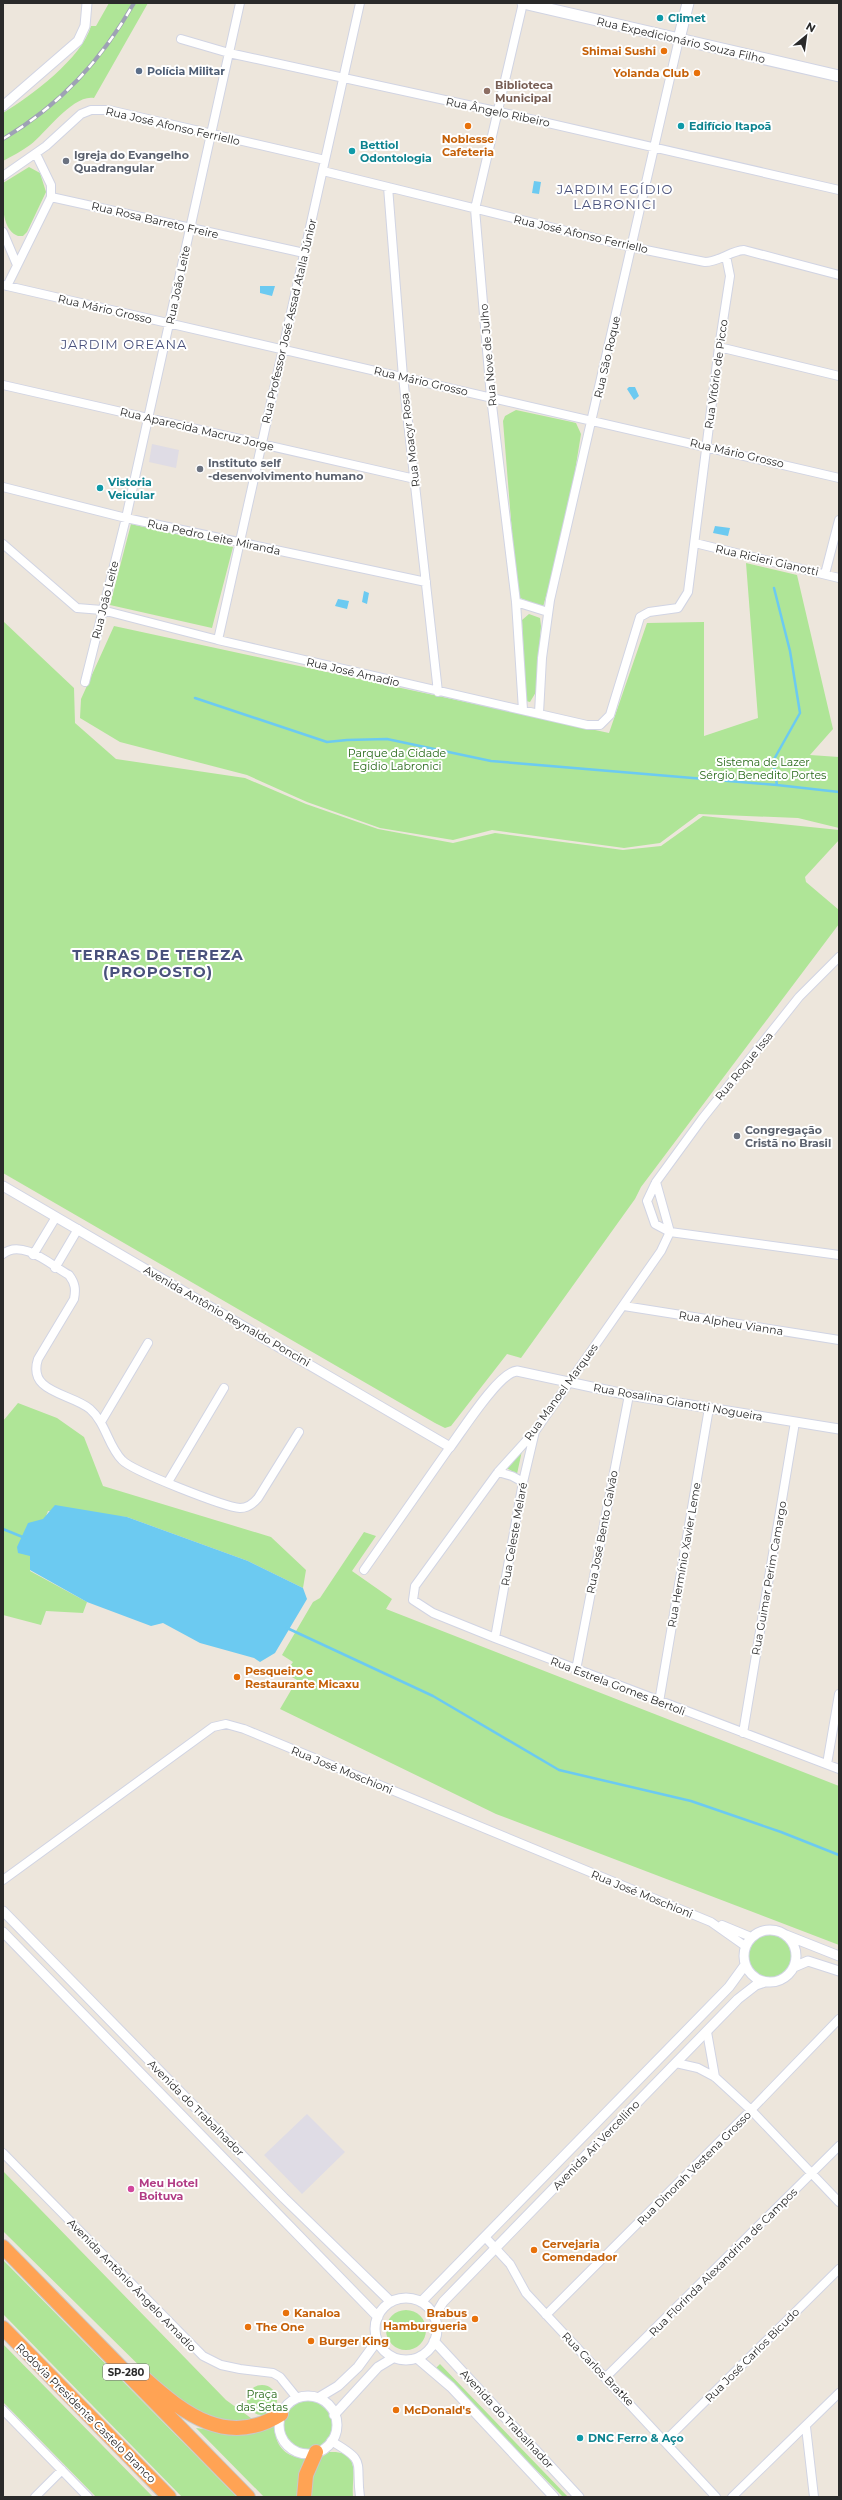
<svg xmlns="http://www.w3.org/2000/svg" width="842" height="2500" viewBox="0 0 842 2500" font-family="Montserrat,sans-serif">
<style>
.industrial{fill:#dfdce5}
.green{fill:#afe597}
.water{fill:#6ccaf1}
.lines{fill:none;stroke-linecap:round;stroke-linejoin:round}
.stream{stroke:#6ccaf1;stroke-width:2.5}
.minor-casing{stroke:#d1d4e3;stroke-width:10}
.tertiary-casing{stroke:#d1d4e3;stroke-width:11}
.secondary-casing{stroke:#d1d4e3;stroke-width:13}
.motorway-casing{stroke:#c8c8c8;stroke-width:16}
.minor{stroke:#fff;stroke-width:8}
.tertiary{stroke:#fff;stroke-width:9}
.secondary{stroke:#fff;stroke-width:11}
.motorway{stroke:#ffa354;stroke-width:14}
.rail-casing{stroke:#9ea1b5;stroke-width:4}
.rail{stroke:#fff;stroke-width:2.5;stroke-dasharray:8;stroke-linecap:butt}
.culture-dot{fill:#0f9aa8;stroke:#fff;stroke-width:1.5}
.food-dot{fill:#e8710a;stroke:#fff;stroke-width:1.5}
.service-dot{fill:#5c6f8a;stroke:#fff;stroke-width:1.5}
.education-dot{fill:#8d6e63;stroke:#fff;stroke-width:1.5}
.worship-dot{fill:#6b7280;stroke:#fff;stroke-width:1.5}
.hotel-dot{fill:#d1479c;stroke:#fff;stroke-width:1.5}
.labels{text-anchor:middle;stroke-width:4;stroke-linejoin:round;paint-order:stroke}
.shield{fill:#fff;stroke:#6a6a6a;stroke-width:1}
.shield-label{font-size:10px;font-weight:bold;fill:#2a2a2a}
.culture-label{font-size:11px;font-weight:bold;fill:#0d838f;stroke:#fff;text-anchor:start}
.street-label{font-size:11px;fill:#2a2a2a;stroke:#fff}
.food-label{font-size:11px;font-weight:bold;fill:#c56008;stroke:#fff;text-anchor:start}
.service-label{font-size:11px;font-weight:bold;fill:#4e5e75;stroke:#fff;text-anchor:start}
.education-label{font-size:11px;font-weight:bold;fill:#785e54;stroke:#fff;text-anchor:start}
.worship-label{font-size:11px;font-weight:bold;fill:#5b616d;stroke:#fff;text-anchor:start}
.park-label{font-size:11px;fill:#276918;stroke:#fff}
.hotel-label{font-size:11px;font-weight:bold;fill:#b23c85;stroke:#fff;text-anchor:start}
.quarter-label{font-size:13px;letter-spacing:1px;fill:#49517c;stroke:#fff}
.district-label{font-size:15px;font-weight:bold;letter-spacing:1px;fill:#49517c;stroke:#fff}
</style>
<rect width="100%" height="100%" fill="#ede6dc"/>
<path class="industrial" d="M 152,444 L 179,450 L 176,468 L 149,462 Z
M 307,2114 L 345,2152 L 302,2194 L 264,2155 Z"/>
<path class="green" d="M 109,3 L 148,3 L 94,98 C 73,94 46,133 30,145 C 22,151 12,156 3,161 L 3,113 C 31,96 82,58 91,26 L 96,26 Z
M 29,167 L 40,173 L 46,192 L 27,232 L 23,236 L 18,236 C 0,229 3,199 3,183 Z
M 516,410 L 572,422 L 576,423 L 581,434 L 567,521 L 543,607 L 520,598 L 513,545 L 503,421 L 505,416 Z
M 131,524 L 233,547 L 212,628 L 110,605 Z
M 746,563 L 797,575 L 833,729 L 810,755 L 839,757 L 839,828 L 798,818 L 699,814 L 660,843 L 624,848 L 492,830 L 453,840 L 380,828 L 307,802 L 247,775 L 120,742 L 80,718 L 81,699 L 114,626 L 609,733 L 647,623 L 704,622 L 704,736 L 758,718 Z
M 529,614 L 540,618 L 541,626 L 536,692 L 530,702 L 526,701 L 522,620 Z
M 3,621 L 74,688 L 75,723 L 116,759 L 245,778 L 306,804 L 378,829 L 453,843 L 495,833 L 623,850 L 661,846 L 703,816 L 839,830 L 839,840 L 805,877 L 806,882 L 839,910 L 839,924 L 641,1187 L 635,1199 L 521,1358 L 507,1354 L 451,1426 L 445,1428 L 435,1423 L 3,1173 Z
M 18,1403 L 57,1418 L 84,1437 L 103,1486 L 271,1537 L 306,1570 L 303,1588 L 248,1561 L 127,1517 L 48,1511 L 30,1556 L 30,1571 L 87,1602 L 83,1613 L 46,1611 L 41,1625 L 3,1615 L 3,1421 Z
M 523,1446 L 517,1474 L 505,1467 Z
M 364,1532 L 376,1536 L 352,1571 L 392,1599 L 386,1609 L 839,1786 L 839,1945 L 496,1814 L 280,1709 L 297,1680 L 285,1673 L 293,1662 L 282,1655 L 313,1602 L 320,1598 Z
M748 1956a22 22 0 1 1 44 0a22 22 0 1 1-44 0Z
M 3,2171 L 226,2400 L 255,2421 L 218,2421 L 170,2396 L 9,2237 L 3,2231 Z
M 3,2260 L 237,2497 L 182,2497 L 3,2314 Z
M386 2330a20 20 0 1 1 40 0a20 20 0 1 1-40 0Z
M 3,2344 L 153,2497 L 96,2497 L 3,2402 Z
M 440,2364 L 568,2497 L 563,2497 L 436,2368 Z
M247 2400a15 15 0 1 1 30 0a15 15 0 1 1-30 0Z
M283 2425a25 25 0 1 1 50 0a25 25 0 1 1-50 0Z
M 276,2425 C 272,2445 288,2460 308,2458 L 299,2497 L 264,2497 L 196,2428 L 236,2433 Z
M 329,2452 C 363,2450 351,2476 353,2497 L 309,2497 C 309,2479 313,2462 329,2452 Z"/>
<path class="water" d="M 534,181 L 541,182 L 539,194 L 532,193 Z
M 260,286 L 275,286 L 272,296 L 260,293 Z
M 629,387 L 635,387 L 639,396 L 634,400 L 627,389 Z
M 715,526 L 730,528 L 728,536 L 713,533 Z
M 364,591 L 369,593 L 367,604 L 362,602 Z
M 338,599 L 349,601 L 347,609 L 335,606 Z
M 55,1505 L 127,1517 L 248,1561 L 303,1588 L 307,1599 L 275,1653 L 260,1662 L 254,1658 L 200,1643 L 163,1623 L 151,1626 L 87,1602 L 30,1570 L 30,1556 L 18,1553 L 17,1547 L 28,1523 L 43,1519 Z"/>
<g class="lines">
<path class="stream" d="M 774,588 L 790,651 L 800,713 L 773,761 L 777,785
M 195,698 L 327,742 L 347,740 L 387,739 L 491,761 L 777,785 L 839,792
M 3,1529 L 25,1538
M 287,1628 L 433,1696 L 559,1770 L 691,1801 L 781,1832 L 839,1855"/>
<g class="minor-casing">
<path id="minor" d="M 181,39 L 229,53 L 500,112 L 839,190
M 323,171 L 631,247 L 705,262 C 719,262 730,251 744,250 L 839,275
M 3,176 L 46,146 L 81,114 L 91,110 L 109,110 L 325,160
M 388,187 L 403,377 L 438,692
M 51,197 L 304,253
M 3,232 L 17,265
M 3,285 L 839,478
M 7,286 L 51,197 L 51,185 L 36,154
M 719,347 L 839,376
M 3,385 L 415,479
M 3,487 L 126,518 L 426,582
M 695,543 L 839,578
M 3,544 L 77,608 L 102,610 L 218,640 L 587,725 L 600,725 L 610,715 L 640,617 L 649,612 L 678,608 L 688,592 L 719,347 L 730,276 L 726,256
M 825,574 L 839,520
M 516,602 L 548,612
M 218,640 L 360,3
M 85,682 L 126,518 L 240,3
M 523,710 L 516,602 L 491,397 L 475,209 L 523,3
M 539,713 L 542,658 L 550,600 L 679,39
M 656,1182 L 702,1119 L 799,997 L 839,957
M 670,1232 L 661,1251 L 536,1430 L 498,1472 L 415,1586 L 413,1600 L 433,1613 L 495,1638 L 839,1769
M 670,1232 L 656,1182 L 647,1201 L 655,1224 L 670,1232 L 839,1255
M 3,1254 C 22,1238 52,1266 69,1275 C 75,1283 76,1289 74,1299 L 38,1359 C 27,1393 71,1393 90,1409 C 106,1423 108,1446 122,1460 C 132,1471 225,1507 240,1508 C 248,1508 253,1504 258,1498 L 299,1432
M 33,1255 L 56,1217
M 55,1268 L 78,1229
M 624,1306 L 839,1340
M 101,1422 L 148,1343
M 498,1472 L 512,1476 L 523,1482
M 168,1482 L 224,1388
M 364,1570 L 450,1447
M 495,1638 L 523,1482 L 535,1431
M 576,1670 L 629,1395
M 659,1702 L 709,1408
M 743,1733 L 795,1422
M 827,1764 L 839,1694
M 3,1880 L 213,1727 L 226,1724 L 244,1729 L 711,1922 L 745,1946
M 722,1925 L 751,1937
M 707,2032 L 715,2077
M 676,2063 L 698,2068 L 715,2077 L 751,2110 L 839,2202
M 3,2153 L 203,2356 L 221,2365 L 240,2369 L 273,2373 L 280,2377 L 297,2398
M 485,2237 L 510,2264 L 526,2293 L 716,2497
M 546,2315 L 751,2110 L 839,2019
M 606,2377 L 839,2146
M 3,2410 L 88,2497
M 806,2427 L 814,2497
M 331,2441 C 368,2462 355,2461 360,2497
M 665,2441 L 839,2269
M 35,2497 L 62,2470
M 732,2497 L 839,2393"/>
</g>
<g class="tertiary-casing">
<path id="tertiary" d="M 3,106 L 78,41 L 85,26 L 87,3
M 3,1186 L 450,1447 C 462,1431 499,1372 517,1371 L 629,1395 L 839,1429
M 3,1911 L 284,2198 L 391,2302
M744 1956a26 26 0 1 1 52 0a26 26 0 1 1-52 0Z
M 3,1932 L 378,2317
M 786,1935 L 839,1956
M 794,1967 L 808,1961 L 839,1971
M375 2329a31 31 0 1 1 62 0a31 31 0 1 1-62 0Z
M 421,2302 L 729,1987 L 745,1965
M 434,2317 L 443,2302 L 738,1999 L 756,1985 L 765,1982
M 434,2341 L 579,2497
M 417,2358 L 451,2387 L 554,2497
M279 2425a29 29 0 1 1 58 0a29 29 0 1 1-58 0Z
M 318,2398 L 338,2386 L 358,2367 L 377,2341
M 334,2415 L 378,2367 L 393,2358"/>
</g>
<g class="secondary-casing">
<path id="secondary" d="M 523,3 L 839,76
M 679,39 L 688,3"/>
</g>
<g class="motorway-casing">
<path id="motorway" d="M 3,2247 L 248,2497
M 3,2328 L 169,2497
M 144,2378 C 184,2414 228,2448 281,2414
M 304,2497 L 306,2475 L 316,2452"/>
</g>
<use href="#minor" class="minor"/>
<use href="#tertiary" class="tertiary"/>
<use href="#secondary" class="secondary"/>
<use href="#motorway" class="motorway"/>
<g class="rail-casing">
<path id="rail" d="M 3,139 C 60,105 101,61 134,3"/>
</g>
<use href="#rail" class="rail"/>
</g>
<g class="culture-dot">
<circle cx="660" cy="18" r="4"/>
<circle cx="681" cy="126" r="4"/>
<circle cx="352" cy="151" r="4"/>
<circle cx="100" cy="488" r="4"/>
<circle cx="580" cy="2438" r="4"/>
</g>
<g class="food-dot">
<circle cx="664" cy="51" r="4"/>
<circle cx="697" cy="73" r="4"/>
<circle cx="468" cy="126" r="4"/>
<circle cx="237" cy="1677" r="4"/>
<circle cx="534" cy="2250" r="4"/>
<circle cx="286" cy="2313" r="4"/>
<circle cx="475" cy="2319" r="4"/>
<circle cx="248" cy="2327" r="4"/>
<circle cx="311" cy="2341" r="4"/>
<circle cx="396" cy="2410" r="4"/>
</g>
<circle class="service-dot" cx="139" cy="71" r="4"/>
<circle class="education-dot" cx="487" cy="91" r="4"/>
<g class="worship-dot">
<circle cx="66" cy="161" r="4"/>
<circle cx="200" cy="469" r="4"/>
<circle cx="737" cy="1136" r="4"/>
</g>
<circle class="hotel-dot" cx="131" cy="2189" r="4"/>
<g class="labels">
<rect class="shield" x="103" y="2364" width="46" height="16" rx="3"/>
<g class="shield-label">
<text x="126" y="2376">SP-280</text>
</g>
<g class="culture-label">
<text x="668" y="22">Climet</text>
<text x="689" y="130">Edifício Itapoã</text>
<text x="360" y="149">Bettiol<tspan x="360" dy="13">Odontologia</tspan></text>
<text x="108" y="486">Vistoria<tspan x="108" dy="13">Veicular</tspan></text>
<text x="588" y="2442">DNC Ferro &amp; Aço</text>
</g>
<g class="street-label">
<text transform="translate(681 40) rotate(13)" y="4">Rua Expedicionário Souza Filho</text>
<text transform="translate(498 112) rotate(12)" y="4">Rua Ângelo Ribeiro</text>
<text transform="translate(173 126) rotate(13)" y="4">Rua José Afonso Ferriello</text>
<text transform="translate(155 220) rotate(13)" y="4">Rua Rosa Barreto Freire</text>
<text transform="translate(581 234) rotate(13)" y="4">Rua José Afonso Ferriello</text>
<text transform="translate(178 285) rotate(-78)" y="4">Rua João Leite</text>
<text transform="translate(105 309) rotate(13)" y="4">Rua Mário Grosso</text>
<text transform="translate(289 321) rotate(-77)" y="4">Rua Professor José Assad Atalla Júnior</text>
<text transform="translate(488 355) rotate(-95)" y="4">Rua Nove de Julho</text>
<text transform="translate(607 357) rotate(-77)" y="4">Rua São Roque</text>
<text transform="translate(716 374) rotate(-82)" y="4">Rua Vitório de Picco</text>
<text transform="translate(421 381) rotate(13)" y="4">Rua Mário Grosso</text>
<text transform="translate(197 429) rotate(13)" y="4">Rua Aparecida Macruz Jorge</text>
<text transform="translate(410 440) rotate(-97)" y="4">Rua Moacyr Rosa</text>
<text transform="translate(737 453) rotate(13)" y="4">Rua Mário Grosso</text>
<text transform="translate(214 537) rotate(12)" y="4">Rua Pedro Leite Miranda</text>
<text transform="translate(767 560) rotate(13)" y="4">Rua Ricieri Gianotti</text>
<text transform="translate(105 600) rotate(-76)" y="4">Rua João Leite</text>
<text transform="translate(353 672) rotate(13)" y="4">Rua José Amadio</text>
<text transform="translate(744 1066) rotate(-51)" y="4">Rua Roque Issa</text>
<text transform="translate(227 1316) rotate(30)" y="4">Avenida Antônio Reynaldo Poncini</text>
<text transform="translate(731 1323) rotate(9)" y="4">Rua Alpheu Vianna</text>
<text transform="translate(561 1392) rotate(-54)" y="4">Rua Manoel Marques</text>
<text transform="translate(678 1402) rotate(10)" y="4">Rua Rosalina Gianotti Nogueira</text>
<text transform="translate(602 1532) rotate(-79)" y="4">Rua José Bento Galvão</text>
<text transform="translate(514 1534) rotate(-80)" y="4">Rua Celeste Melaré</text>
<text transform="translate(684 1555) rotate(-80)" y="4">Rua Hermínio Xavier Leme</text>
<text transform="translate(769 1578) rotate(-80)" y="4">Rua Guimar Perim Camargo</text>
<text transform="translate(618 1686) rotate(21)" y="4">Rua Estrela Gomes Bertoli</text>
<text transform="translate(342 1770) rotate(22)" y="4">Rua José Moschioni</text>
<text transform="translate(642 1894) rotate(22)" y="4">Rua José Moschioni</text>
<text transform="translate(196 2108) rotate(45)" y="4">Avenida do Trabalhador</text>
<text transform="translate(596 2145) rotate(-46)" y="4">Avenida Ari Vercellino</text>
<text transform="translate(694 2168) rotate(-45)" y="4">Rua Dinorah Vestena Grosso</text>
<text transform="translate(723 2262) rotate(-45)" y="4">Rua Florinda Alexandrina de Campos</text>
<text transform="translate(132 2285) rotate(46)" y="4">Avenida Antônio Ângelo Amadio</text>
<text transform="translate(752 2355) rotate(-45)" y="4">Rua José Carlos Bicudo</text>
<text transform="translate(598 2369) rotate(46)" y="4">Rua Carlos Bratke</text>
<text transform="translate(86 2413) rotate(45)" y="4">Rodovia Presidente Castelo Branco</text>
<text transform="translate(507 2419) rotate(47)" y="4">Avenida do Trabalhador</text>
</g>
<g class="food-label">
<text x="656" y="55" text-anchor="end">Shimai Sushi</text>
<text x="689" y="77" text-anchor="end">Yolanda Club</text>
<text x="468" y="143" text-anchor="middle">Noblesse<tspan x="468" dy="13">Cafeteria</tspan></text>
<text x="245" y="1675">Pesqueiro e<tspan x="245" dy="13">Restaurante Micaxu</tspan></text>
<text x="542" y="2248">Cervejaria<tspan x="542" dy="13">Comendador</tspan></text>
<text x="294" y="2317">Kanaloa</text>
<text x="467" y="2317" text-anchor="end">Brabus<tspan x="467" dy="13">Hamburgueria</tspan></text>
<text x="256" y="2331">The One</text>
<text x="319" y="2345">Burger King</text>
<text x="404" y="2414">McDonald's</text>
</g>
<g class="service-label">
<text x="147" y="75">Polícia Militar</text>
</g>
<g class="education-label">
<text x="495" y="89">Biblioteca<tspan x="495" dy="13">Municipal</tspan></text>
</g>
<g class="worship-label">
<text x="74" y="159">Igreja do Evangelho<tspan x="74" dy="13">Quadrangular</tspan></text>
<text x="208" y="467">Instituto self<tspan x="208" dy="13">-desenvolvimento humano</tspan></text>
<text x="745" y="1134">Congregação<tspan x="745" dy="13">Cristã no Brasil</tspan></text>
</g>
<g class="park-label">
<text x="397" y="757">Parque da Cidade<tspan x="397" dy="13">Egidio Labronici</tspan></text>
<text x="763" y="766">Sistema de Lazer<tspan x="763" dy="13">Sérgio Benedito Portes</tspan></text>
<text x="262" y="2398">Praça<tspan x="262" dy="13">das Setas</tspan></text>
</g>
<g class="hotel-label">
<text x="139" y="2187">Meu Hotel<tspan x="139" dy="13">Boituva</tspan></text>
</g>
<g class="quarter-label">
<text x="615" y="194">JARDIM EGÍDIO<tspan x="615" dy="15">LABRONICI</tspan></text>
<text x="124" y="349">JARDIM OREANA</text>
</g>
<g class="district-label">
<text x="158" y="960">TERRAS DE TEREZA<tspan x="158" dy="17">(PROPOSTO)</tspan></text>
</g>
</g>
<rect width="842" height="2500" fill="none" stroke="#2a2a2a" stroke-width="8"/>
<g transform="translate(806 36) rotate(29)" stroke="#ffffff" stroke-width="3" paint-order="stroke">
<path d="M0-3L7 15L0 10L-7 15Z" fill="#2a2a2a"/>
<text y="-6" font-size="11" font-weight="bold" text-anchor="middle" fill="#2a2a2a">N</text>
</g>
</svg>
